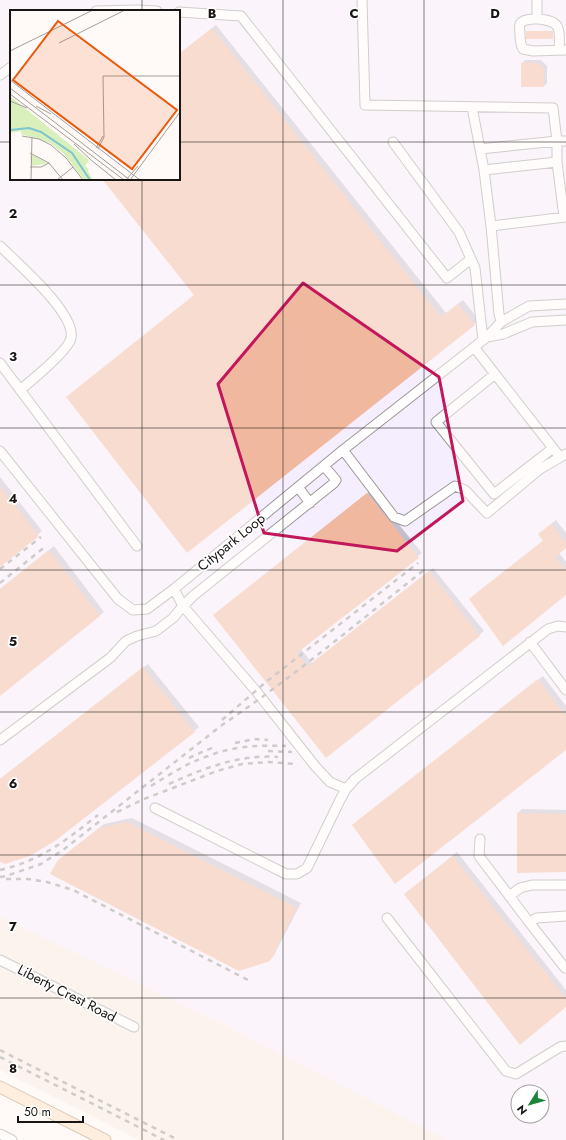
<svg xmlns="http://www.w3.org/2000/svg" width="566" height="1140" viewBox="0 0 566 1140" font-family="Jost,sans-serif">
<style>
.built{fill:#fbebe2}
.industrial{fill:#f5eeff;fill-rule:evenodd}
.shadow{fill:#0003}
.building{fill:#f1b8a0}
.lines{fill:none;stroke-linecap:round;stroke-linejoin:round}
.minor-casing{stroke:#9f9794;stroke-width:11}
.major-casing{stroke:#ac8b65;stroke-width:13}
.minor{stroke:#fff;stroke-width:9}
.major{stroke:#fddfbc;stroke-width:11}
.rail{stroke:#969290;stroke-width:2.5;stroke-dasharray:5 5;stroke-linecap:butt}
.marked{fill:none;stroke:#c2185b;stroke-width:3;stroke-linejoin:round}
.grid{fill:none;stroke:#181514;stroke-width:1;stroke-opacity:0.55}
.labels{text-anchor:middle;stroke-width:3.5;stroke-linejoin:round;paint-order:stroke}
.street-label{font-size:14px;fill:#181514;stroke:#fff}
.inset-river{fill:none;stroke:#7dc6cf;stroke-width:2}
.inset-road{fill:none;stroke:#a39e9c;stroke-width:1}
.view{fill:#e8590c;fill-opacity:0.15;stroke:#e8590c;stroke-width:2}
.inset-edge{fill:none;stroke:#181514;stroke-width:2}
.grid-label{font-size:13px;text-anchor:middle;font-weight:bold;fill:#181514;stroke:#fff;stroke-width:3.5;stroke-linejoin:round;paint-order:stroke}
</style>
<rect width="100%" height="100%" fill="#fffaf7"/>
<path class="built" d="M 0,916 L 221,1023 L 448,1140 L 139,1140 L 0,1070 Z"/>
<path class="industrial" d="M 0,0 L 566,0 L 566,1140 L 448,1140 L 221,1023 L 0,916 ZM 11,11 L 179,11 L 179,179 L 11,179 ZM 518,1092 L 542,1092 L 542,1116 L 518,1116 Z"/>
<path class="shadow" d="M 216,25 L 446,313 L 463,300 L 479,320 L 187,551 L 195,294 L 104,179 L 179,179 L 179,54 Z
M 525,60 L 541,60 L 547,66 L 547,83 L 544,86 L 522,63 Z
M 0,477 L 42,531 L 0,565 Z
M 371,490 L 422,553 L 301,649 L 312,663 L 433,568 L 484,631 L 326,756 L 219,611 Z
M 556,520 L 566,533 L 566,547 L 559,553 L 566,562 L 566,594 L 474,595 L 544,540 L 539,534 Z
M 54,546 L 104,612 L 0,695 L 0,589 Z
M 148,664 L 199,727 L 55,840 L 0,861 L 0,779 Z
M 543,676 L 566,706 L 566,749 L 357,821 Z
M 522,809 L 566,810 L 566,871 L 518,872 L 518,813 Z
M 132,818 L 301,903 L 274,955 L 270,960 L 59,860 L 104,824 Z
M 457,852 L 566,990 L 566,1005 L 405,894 Z"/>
<path class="building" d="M 212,28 L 441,317 L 458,304 L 475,325 L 187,553 L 66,397 L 194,295 L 102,179 L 179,179 L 179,54 Z
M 526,31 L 553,31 L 553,39 L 526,39 Z
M 521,63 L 538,63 L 544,69 L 544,87 L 521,87 Z
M 0,486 L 39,536 L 0,567 Z
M 367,493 L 419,558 L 297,653 L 308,666 L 429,571 L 480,636 L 326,758 L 213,615 Z
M 551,524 L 566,543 L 566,548 L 555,557 L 566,571 L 566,595 L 503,646 L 469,599 L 543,541 L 538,534 Z
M 49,550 L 100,616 L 0,696 L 0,589 Z
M 143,667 L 195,732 L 55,841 L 30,856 L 5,864 L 0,862 L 0,779 Z
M 538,679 L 566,716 L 566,750 L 395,884 L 352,825 Z
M 517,813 L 566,814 L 566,872 L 517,873 Z
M 128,822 L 297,908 L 270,961 L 239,971 L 50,874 L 58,860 L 99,828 Z
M 453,856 L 566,999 L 566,1007 L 520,1045 L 404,894 Z"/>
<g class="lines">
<g class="minor-casing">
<path id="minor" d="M 362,0 L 365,105 L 553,108 L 557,141 L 566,141
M 537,0 L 537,19
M 96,11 L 137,10 L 157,11
M 179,12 L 241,16 L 447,278 L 471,259
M 559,50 C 559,43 561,32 557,26 C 552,18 524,16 520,24 C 519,27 520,31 520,34 C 520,39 520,44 523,49 L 533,51 L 566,50
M 0,75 L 11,67
M 472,107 L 484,170
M 393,142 L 459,232 L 475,268 L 483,340
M 480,149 L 557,141 L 557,162
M 491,226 L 484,170 L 557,162 L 564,217
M 0,246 C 17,263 76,313 71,338 C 69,350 31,381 20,390
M 501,322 L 499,314 L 491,226 L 566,217
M 487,337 L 503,334 L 532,322 L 566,320
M 474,347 L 495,374
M 0,363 L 137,546
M 553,448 L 494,494 L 436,422 L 495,374 L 560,457
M 343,450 L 394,517 L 405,521 L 455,486 L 465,490 L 487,513 L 540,469 L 566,454
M 0,451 L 118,599 L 133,610 L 147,609 L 174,589 L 343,450 L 487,337 L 501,322 L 529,306 L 566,304
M 324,466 L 336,480 L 334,483 L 193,596 L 183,606 L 256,691 L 315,766 L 330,782 L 346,789
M 298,487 L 310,503
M 530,642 L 566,690
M 0,740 L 110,658 L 126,641 L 137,636 L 156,631 L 173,618 L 183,606 L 174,589
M 155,808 L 286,874 L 297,874 L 307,868 L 340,800 L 346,789 L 355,779 L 548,629 L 558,626 L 566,627
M 480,839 L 479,856 L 529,922 L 537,918 L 566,916
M 509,896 L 520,888 L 532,885 L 566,885
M 387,918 L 506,1071 L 516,1074 L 560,1047 L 566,1046
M 529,922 L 565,968
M 0,960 L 134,1027
M 0,1134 L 12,1140"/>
</g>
<g class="major-casing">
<path id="major" d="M 0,1087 L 105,1140"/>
</g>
<use href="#minor" class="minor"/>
<use href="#major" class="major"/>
<path class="rail" d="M 0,569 L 41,537
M 0,583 L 46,546
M 222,720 L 266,682 L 418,563
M 235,743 L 254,739 L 268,740
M 268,751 L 292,752
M 189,758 L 204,751 L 215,747
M 169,784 C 204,768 240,754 278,757
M 151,786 C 169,775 187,763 208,756 C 233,746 260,745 286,746
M 117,812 L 144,799 L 217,771 L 242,764 L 268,762 L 295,764
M 0,870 C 42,860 65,841 98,815
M 0,877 L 6,876 L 41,864 L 63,850 L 222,725 C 292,678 357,623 424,570
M 6,879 L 28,879 L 47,882 L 73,890 L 248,980
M 0,1050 L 178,1140
M 0,1057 L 164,1140"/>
</g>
<path d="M0 0H566V1140H0ZM 303,283 L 439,377 L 463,501 L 397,551 L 264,533 L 218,384 Z" fill="#fffaf7" fill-opacity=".55" fill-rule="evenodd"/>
<path class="marked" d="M 303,283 L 439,377 L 463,501 L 397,551 L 264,533 L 218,384 Z"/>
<path class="grid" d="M 142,0 L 142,11M 283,0 L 283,1140M 424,0 L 424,1140M 0,142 L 11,142M 179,142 L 566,142M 142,179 L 142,1140M 0,285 L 566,285M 0,428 L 566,428M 0,570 L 566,570M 0,712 L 566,712M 0,855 L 566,855M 0,998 L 566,998"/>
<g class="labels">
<g class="street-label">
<text transform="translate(231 542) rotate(-39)" y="5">Citypark Loop</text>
<text transform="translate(67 993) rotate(27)" y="5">Liberty Crest Road</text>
</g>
</g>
<g transform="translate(10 10)">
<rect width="170" height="170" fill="#fffaf7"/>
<path d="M 0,86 L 79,150 L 75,156 L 79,159 L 78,161 L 83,170 L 74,170 L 54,144 L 40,133 L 11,124 L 11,121 L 0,123 ZM 23,145 L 37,153 L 36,154 L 21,156 L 20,146 Z" fill="#d9f0bd"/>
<path class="inset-river" d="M 0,120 L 19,118 L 31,122 L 62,143 L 80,170"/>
<path class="inset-road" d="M 49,33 L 115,0M 0,41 L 83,0M 0,70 L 130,170M 0,78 L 120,170M 0,84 L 114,170M 0,91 L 17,98M 26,96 L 41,104M 12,126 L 29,129 L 41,135 L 56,148 L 73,170M 64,134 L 81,150M 86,138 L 93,126M 88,139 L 94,127 L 93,66 L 170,66M 20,143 L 39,153 L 53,170M 81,150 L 106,170M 20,157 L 31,157 L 39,153M 21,170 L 22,127M 47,170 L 63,157M 116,170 L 128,156M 120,170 L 170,102"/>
<path class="view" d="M 48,11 L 167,100 L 122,159 L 3,70 Z"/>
<rect width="170" height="170" class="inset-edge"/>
</g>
<g class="grid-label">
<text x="212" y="18">B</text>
<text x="354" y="18">C</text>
<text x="495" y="18">D</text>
<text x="13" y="218">2</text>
<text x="13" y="361">3</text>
<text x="13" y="503">4</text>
<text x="13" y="646">5</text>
<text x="13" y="788">6</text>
<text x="13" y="931">7</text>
<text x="13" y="1073">8</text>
</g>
<g transform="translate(530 1104) rotate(233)"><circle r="19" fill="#ffffff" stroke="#a3a1a1"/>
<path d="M0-3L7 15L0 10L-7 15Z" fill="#1d853b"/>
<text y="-6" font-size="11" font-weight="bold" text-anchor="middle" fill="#181514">N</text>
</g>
<path d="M18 1116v6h65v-6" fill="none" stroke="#181514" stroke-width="2"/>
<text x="24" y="1116" font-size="12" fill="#181514" stroke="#ffffff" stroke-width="3" paint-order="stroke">50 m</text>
</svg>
